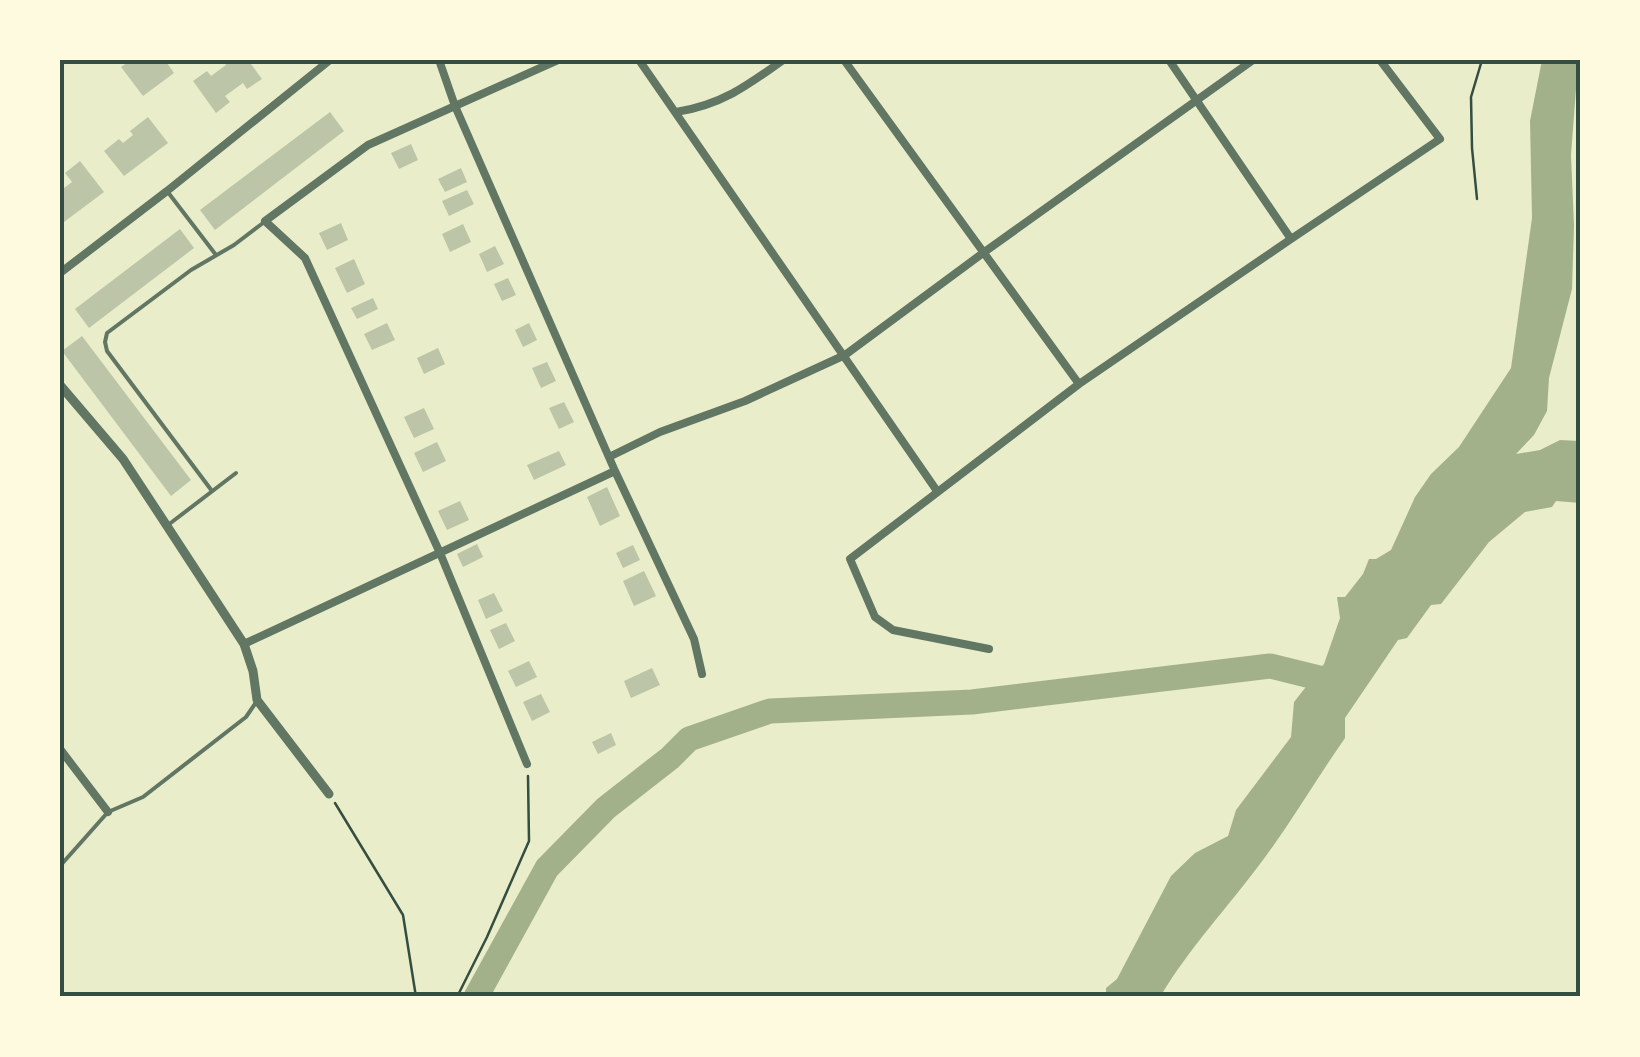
<svg xmlns="http://www.w3.org/2000/svg" width="1640" height="1057" viewBox="0 0 1640 1057" font-family="Rubik,sans-serif">
<style>
.water{fill:#a3b18a}
.lines{fill:none;stroke-linecap:round;stroke-linejoin:round}
.river{stroke:#a3b18a;stroke-width:25}
.building{fill:#bcc5a7}
.path{stroke:#344e41;stroke-width:2.5}
.service{stroke:#617663;stroke-width:4}
.minor{stroke:#617663;stroke-width:8}
.tertiary{stroke:#617663;stroke-width:9}
.neatline{fill:none;stroke:#344e41;stroke-width:4}
</style>
<rect width="100%" height="100%" fill="#e9edc9"/>
<path class="water" d="M 1542,60 L 1580,60 L 1580,82 L 1576,89 L 1571,155 L 1574,226 L 1572,289 L 1549,378 L 1547,411 L 1534,435 L 1516,454 L 1540,450 L 1560,440 L 1580,441 L 1580,503 L 1556,501 L 1552,507 L 1525,512 L 1489,542 L 1441,604 L 1431,605 L 1407,638 L 1398,640 L 1345,718 L 1345,738 C 1317,778 1292,821 1263,860 C 1229,906 1189,948 1160,997 L 1106,997 L 1106,988 L 1117,979 L 1171,876 L 1195,853 L 1228,836 L 1236,810 L 1291,737 L 1294,702 L 1324,664 L 1340,618 L 1337,597 L 1345,597 L 1363,574 L 1369,559 L 1376,559 L 1391,550 L 1415,497 L 1431,474 L 1459,447 L 1511,368 L 1532,218 L 1530,121 Z"/>
<g class="lines">
<path class="river" d="M 476,997 L 547,868 L 606,808 L 670,758 L 689,739 L 770,711 L 972,702 L 1270,666 L 1335,682"/>
</g>
<path class="building" d="M 131,60 L 165,60 L 174,73 L 143,96 L 121,67 Z
M 223,60 L 248,60 L 262,79 L 247,89 L 243,83 L 225,96 L 230,102 L 216,113 L 193,81 L 207,71 L 211,76 L 226,65 Z
M 330,112 L 344,131 L 215,230 L 200,210 Z
M 148,117 L 168,143 L 124,176 L 104,151 L 119,139 L 123,143 L 133,135 L 130,131 Z
M 411,144 L 418,160 L 399,169 L 391,153 Z
M 80,161 L 104,192 L 60,225 L 60,191 L 72,182 L 65,173 Z
M 461,168 L 467,182 L 445,192 L 438,179 Z
M 467,190 L 474,204 L 449,216 L 442,201 Z
M 341,223 L 348,240 L 327,250 L 319,233 Z
M 463,224 L 471,242 L 450,252 L 442,234 Z
M 180,229 L 194,248 L 89,328 L 75,309 Z
M 495,246 L 504,264 L 487,272 L 479,254 Z
M 354,259 L 365,284 L 347,293 L 335,268 Z
M 508,278 L 516,295 L 502,301 L 494,284 Z
M 373,298 L 378,309 L 357,319 L 351,308 Z
M 387,323 L 395,340 L 372,350 L 364,334 Z
M 529,323 L 537,340 L 523,347 L 515,330 Z
M 82,336 L 191,480 L 171,496 L 62,351 Z
M 438,348 L 445,364 L 424,374 L 417,358 Z
M 547,362 L 556,381 L 541,388 L 532,368 Z
M 564,402 L 574,422 L 559,429 L 549,408 Z
M 424,408 L 434,429 L 414,438 L 404,417 Z
M 437,442 L 446,461 L 423,472 L 414,453 Z
M 559,451 L 566,465 L 534,480 L 527,465 Z
M 607,487 L 620,516 L 600,526 L 587,497 Z
M 460,501 L 469,520 L 447,530 L 438,511 Z
M 477,544 L 483,557 L 463,567 L 457,554 Z
M 633,545 L 640,560 L 623,568 L 616,553 Z
M 644,571 L 656,596 L 634,606 L 623,581 Z
M 494,593 L 503,611 L 486,619 L 478,600 Z
M 506,623 L 515,641 L 499,649 L 490,630 Z
M 529,661 L 537,677 L 516,687 L 508,671 Z
M 652,668 L 660,685 L 631,698 L 624,681 Z
M 541,694 L 550,712 L 532,721 L 523,702 Z
M 611,733 L 616,745 L 598,754 L 592,742 Z"/>
<g class="lines">
<path class="path" d="M 1477,199 L 1472,148 L 1471,97 L 1482,60
M 335,803 L 403,915 L 416,997
M 457,997 L 487,937 L 529,841 L 528,776"/>
<path class="service" d="M 167,191 L 216,255
M 212,491 L 107,351 L 105,342 L 107,333 L 191,270 L 234,245 L 263,223
M 168,525 L 236,473
M 60,866 L 108,812 L 143,797 L 246,717 L 257,701"/>
<path class="minor" d="M 439,60 L 455,106 L 615,471 L 694,639 L 702,674
M 639,60 L 937,491
M 844,60 L 1079,384
M 1169,60 L 1291,239
M 676,112 C 721,105 747,86 783,60
M 60,273 L 167,191 L 330,60
M 609,457 L 660,432 L 745,401 L 845,355 L 983,253 L 1253,60
M 244,644 L 615,471
M 989,649 L 893,630 L 875,617 L 850,559 L 1079,384 L 1291,239 L 1440,139 L 1380,60
M 60,749 L 108,812
M 527,764 L 440,553 L 305,258 L 265,221 L 368,145 L 558,60"/>
<path class="tertiary" d="M 60,385 L 123,459 L 167,526 L 244,644 L 253,671 L 257,700 L 329,794"/>
</g>
<rect width="1640" height="1057" fill="none" stroke="#fefae0" stroke-width="125"/>
<rect x="62" y="62" width="1516" height="932" class="neatline"/>
</svg>
